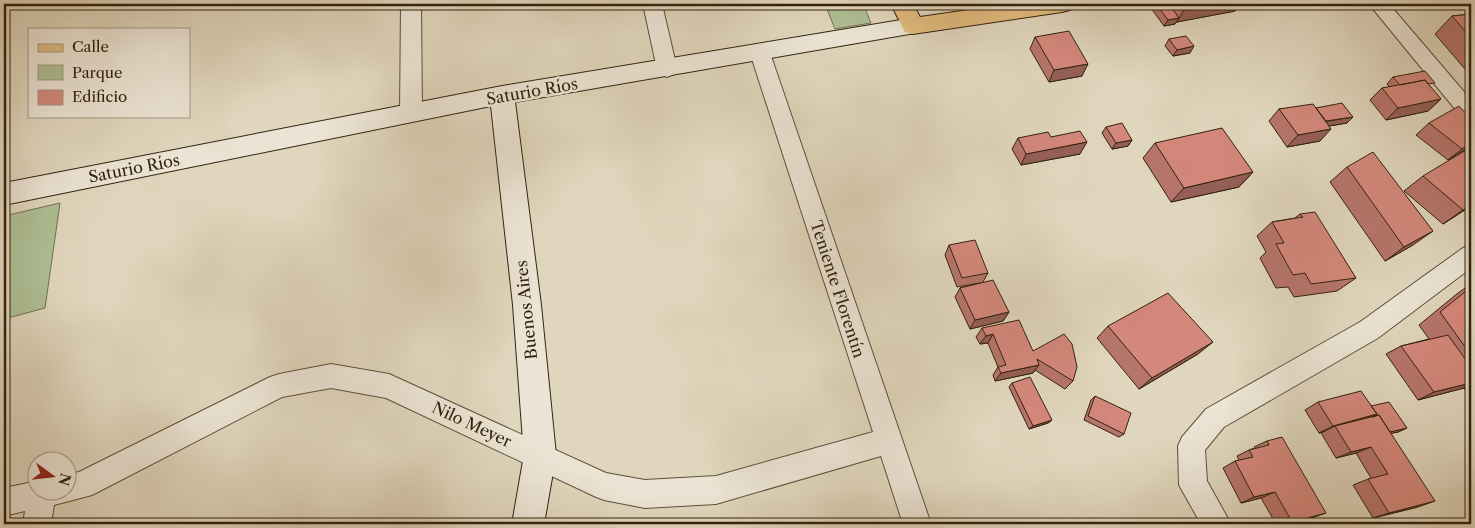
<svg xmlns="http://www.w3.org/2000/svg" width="1475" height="528" viewBox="0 0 1475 528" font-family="'Libre Caslon Text',serif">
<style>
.green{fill:#aebe94;stroke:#707051}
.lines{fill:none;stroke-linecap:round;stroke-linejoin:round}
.street-casing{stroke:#5e4f3a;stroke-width:2}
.secondary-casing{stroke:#33220e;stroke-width:2}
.primary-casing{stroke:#33220e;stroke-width:2}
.street{fill:#ebe4d4;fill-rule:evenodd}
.secondary{fill:#ebe4d4;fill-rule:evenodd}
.primary{fill:#e0bb7e;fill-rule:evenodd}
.wall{fill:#b6756b;stroke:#33220e}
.shaded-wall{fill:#945f57;stroke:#33220e}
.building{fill:#d4887c;stroke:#33220e}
.labels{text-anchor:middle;stroke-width:5;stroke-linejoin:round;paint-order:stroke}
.street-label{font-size:16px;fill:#33220e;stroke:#ebe4d4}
</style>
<rect width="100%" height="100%" fill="#e0d6bd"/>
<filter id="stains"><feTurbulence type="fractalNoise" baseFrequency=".004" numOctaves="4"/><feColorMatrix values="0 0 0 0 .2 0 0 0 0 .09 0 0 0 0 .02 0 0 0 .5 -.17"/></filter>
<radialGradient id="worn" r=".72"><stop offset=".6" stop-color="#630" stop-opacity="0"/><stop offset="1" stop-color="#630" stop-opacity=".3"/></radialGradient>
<path class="green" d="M 825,4 L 863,4 L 871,23 L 835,29 Z
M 60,203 L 45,308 L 4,319 L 4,216 Z"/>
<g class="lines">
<g class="street-casing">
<path id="street" d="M 401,4 L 421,4 L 422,113 L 418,119 L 411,121 L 404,119 L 400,113 Z
M 643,4 L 662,4 L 677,69 L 674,74 L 667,77 L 660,74 L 657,69 Z
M 1369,4 L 1389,4 L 1471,100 L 1471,122 L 1464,120 Z
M 760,46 L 767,48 L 770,53 L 931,524 L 903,524 L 881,456 L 716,504 L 645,508 L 604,500 L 594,496 L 386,398 L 331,388 L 282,397 L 92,495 L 54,505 L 51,524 L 23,524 L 25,511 L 4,516 L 4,488 L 38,481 L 38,490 L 68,490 L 68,474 L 79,472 L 270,377 L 279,374 L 331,364 L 389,374 L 606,473 L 645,480 L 716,476 L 873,432 L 750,53 L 753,48 Z
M 1471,245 L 1471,268 L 1378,338 L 1224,427 L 1205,450 L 1207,481 L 1231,524 L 1201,524 L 1179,485 L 1178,446 L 1182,437 L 1206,409 L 1360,322 L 1463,248 Z"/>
</g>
<g class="secondary-casing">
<path id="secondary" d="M 913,18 L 921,20 L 924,26 L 921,32 L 515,102 L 541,305 L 556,455 L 544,524 L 512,524 L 524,455 L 513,305 L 491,106 L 4,205 L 4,183 L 502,86 Z"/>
</g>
<g class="primary-casing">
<path id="primary" d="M 891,4 L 913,4 L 920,17 L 1010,4 L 1073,4 L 1070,10 L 1062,12 L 913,34 L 905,32 Z"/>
</g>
<use href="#street" class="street"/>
<use href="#secondary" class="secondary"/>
<use href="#primary" class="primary"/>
</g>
<path class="wall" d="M 1148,4 L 1240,4 L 1235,11 L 1176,22 L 1175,24 L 1164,26 Z
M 1471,14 L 1471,67 L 1464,68 L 1435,34 L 1452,16 Z
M 1035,37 L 1082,76 L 1049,82 L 1030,49 Z
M 1169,39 L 1190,53 L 1173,56 L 1165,46 Z
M 1393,77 L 1430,87 L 1441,99 L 1428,111 L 1386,120 L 1370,100 L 1382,88 L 1390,87 L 1387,84 Z
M 1316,108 L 1347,123 L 1329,126 L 1320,141 L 1287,147 L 1269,121 L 1279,109 Z
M 1429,123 L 1471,146 L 1448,160 L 1416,135 Z
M 1106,127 L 1132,140 L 1128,146 L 1112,149 L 1102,133 Z
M 1051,137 L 1080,154 L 1021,165 L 1012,149 L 1018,138 Z
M 1155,143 L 1253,172 L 1239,187 L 1171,202 L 1143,158 Z
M 1347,167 L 1413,245 L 1385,261 L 1330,182 Z
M 1423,176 L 1471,206 L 1443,224 L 1404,191 Z
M 1300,214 L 1356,278 L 1337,291 L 1294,297 L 1288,287 L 1276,288 L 1260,258 L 1266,252 L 1257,236 L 1272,222 L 1295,218 Z
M 949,245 L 988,273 L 983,282 L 1009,312 L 1003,321 L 970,329 L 955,297 L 960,288 L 980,283 L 957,287 L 945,255 Z
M 1471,284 L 1471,398 L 1464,388 L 1418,400 L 1386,354 L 1401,346 L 1429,339 L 1419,325 L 1458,293 Z
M 1108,326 L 1198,354 L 1139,389 L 1097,338 Z
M 982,328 L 1033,351 L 1073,381 L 1065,389 L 1035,370 L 1033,373 L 995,381 L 993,375 L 998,367 L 988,343 L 980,344 L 976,337 Z
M 1012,383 L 1052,420 L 1048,423 L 1029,429 L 1009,387 Z
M 1095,396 L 1124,434 L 1119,437 L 1084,420 L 1091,400 Z
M 1318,402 L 1371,406 L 1407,428 L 1398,432 L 1391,433 L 1418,507 L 1373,518 L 1353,485 L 1371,478 L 1356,453 L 1336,458 L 1321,433 L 1325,431 L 1319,433 L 1305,410 Z
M 1267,441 L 1312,518 L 1289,524 L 1276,524 L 1261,498 L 1241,503 L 1223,468 L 1235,461 L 1239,460 L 1237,456 L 1249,450 L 1255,448 L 1254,447 Z"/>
<path class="shaded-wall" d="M 933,4 L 951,4 L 932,7 Z
M 1218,4 L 1240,4 L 1235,11 L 1177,22 L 1184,10 Z
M 1179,18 L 1175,24 L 1164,26 L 1168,20 Z
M 1194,46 L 1190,53 L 1173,56 L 1177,50 Z
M 1088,64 L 1082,76 L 1049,82 L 1054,70 Z
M 1441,99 L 1428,111 L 1386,120 L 1398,108 Z
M 1353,117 L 1347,123 L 1312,129 L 1317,123 Z
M 1331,129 L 1320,141 L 1287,147 L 1298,135 Z
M 1132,140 L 1128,146 L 1112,149 L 1116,143 Z
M 1087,142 L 1080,154 L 1021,165 L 1026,154 Z
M 1471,143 L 1471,146 L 1448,160 L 1462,149 Z
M 1253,172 L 1239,187 L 1171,202 L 1184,188 Z
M 1471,205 L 1471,206 L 1443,224 L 1463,210 Z
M 1433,231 L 1413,245 L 1385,261 L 1404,247 Z
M 1009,312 L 1003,321 L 970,329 L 975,320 Z
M 993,334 L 988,343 L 980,344 L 986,336 Z
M 1213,342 L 1198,354 L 1139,389 L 1152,378 Z
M 1039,365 L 1033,373 L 995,381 L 1001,373 Z
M 1471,383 L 1471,385 L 1464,388 L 1418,400 L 1434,392 Z
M 1377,414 L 1362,421 L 1335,426 L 1325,431 L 1319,433 L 1333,426 Z
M 1052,420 L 1048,423 L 1029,429 L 1033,426 Z
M 1407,428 L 1398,432 L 1375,437 L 1383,433 Z
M 1371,447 L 1356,453 L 1336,458 L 1351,452 Z
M 1275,492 L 1261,498 L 1241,503 L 1254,497 Z
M 1435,501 L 1418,507 L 1373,518 L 1389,513 Z
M 1326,513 L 1312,518 L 1289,524 L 1286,524 Z"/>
<path class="building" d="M 1156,4 L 1169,4 L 1179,18 L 1168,20 Z
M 1180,4 L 1218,4 L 1184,10 Z
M 1471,14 L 1471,38 L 1452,16 Z
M 1069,31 L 1088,64 L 1054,70 L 1035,37 Z
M 1186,36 L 1194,46 L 1177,50 L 1169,39 Z
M 1425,71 L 1435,83 L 1428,84 L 1425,80 L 1400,85 L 1393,77 Z
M 1425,80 L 1441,99 L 1398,108 L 1382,88 Z
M 1342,103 L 1353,117 L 1326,121 L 1316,108 Z
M 1313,104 L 1331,129 L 1298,135 L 1279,109 Z
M 1459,106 L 1471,119 L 1471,143 L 1462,149 L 1429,123 Z
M 1122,123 L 1132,140 L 1116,143 L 1106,127 Z
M 1222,128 L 1253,172 L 1184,188 L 1155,143 Z
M 1080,131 L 1087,142 L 1026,154 L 1018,138 L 1048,132 L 1051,137 Z
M 1471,147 L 1471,205 L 1463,210 L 1423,176 Z
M 1373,152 L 1433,231 L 1404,247 L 1347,167 Z
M 1315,212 L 1356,278 L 1311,284 L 1305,273 L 1293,275 L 1276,244 L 1284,243 L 1272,222 L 1303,217 L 1300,214 Z
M 975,240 L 988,273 L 962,278 L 949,245 Z
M 993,280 L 1009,312 L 975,320 L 960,288 Z
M 1471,287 L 1471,355 L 1440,312 Z
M 1168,293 L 1213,342 L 1152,378 L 1108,326 Z
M 1019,320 L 1033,351 L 1064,334 L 1072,344 L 1077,367 L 1073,381 L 1037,359 L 1039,365 L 1001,373 L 998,367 L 1006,365 L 993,334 L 986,336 L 982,328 Z
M 1448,335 L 1471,367 L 1471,383 L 1434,392 L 1401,346 Z
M 1030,377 L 1052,420 L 1033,426 L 1012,383 Z
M 1361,391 L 1377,414 L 1333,426 L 1318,402 Z
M 1095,396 L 1131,413 L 1124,434 L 1088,416 Z
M 1389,402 L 1407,428 L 1390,432 L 1379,415 L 1372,417 L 1377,414 L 1371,406 Z
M 1379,415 L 1435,501 L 1389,513 L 1368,479 L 1388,474 L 1371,447 L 1351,452 L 1335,426 Z
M 1282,437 L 1326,513 L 1292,522 L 1275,492 L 1254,497 L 1235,461 L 1253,457 L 1249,450 L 1269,445 L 1267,441 Z"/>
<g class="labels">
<g class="street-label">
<text transform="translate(532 91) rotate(-10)" y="6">Saturio Ríos</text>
<text transform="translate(134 168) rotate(-11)" y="6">Saturio Ríos</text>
<text transform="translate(838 289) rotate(72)" y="6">Teniente Florentín</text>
<text transform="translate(526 310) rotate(-96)" y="6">Buenos Aires</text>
<text transform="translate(472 424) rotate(25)" y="6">Nilo Meyer</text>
</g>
</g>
<rect width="1475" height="528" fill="none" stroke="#e0d6bd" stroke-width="20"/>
<rect x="5" y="5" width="1465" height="518" fill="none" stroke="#33220e" stroke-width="2.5"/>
<rect x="10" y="10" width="1455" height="508" fill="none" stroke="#33220e"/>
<rect x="28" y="28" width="162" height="90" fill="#ebe4d4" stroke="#a19685"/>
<rect x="38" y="44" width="25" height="8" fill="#e0bb7e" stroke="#a19685"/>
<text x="72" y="52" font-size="15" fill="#33220e">Calle</text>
<rect x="38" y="65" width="25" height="15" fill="#aebe94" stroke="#a19685"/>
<text x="72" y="78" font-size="15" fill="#33220e">Parque</text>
<rect x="38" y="90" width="25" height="15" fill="#d4887c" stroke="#a19685"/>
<text x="72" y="102" font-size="15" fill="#33220e">Edificio</text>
<g transform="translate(52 476) rotate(105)"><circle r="24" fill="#ebe4d4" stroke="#a19685"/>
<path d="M0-4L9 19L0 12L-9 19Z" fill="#8f2418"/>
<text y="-8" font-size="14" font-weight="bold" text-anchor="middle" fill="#33220e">N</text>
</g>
<rect width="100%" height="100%" filter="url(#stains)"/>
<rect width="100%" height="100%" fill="url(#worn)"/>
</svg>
